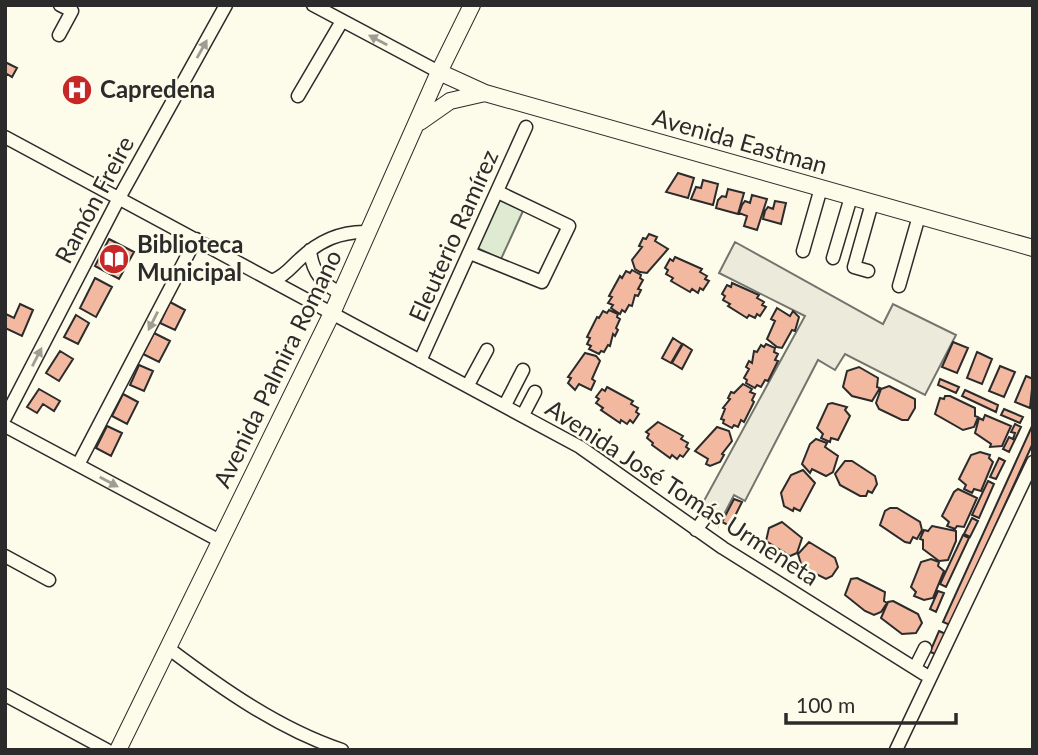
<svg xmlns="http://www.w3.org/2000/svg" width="1038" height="755" viewBox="0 0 1038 755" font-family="Lato,sans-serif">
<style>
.green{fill:#deebd1;stroke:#74746e;stroke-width:2}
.parking{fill:#eceadb;stroke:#74746e;stroke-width:2}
.building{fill:#f2b8a0;stroke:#2b2b2b;stroke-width:2}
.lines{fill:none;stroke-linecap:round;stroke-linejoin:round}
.minor-casing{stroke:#2b2b2b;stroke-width:15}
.major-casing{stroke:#2b2b2b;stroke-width:18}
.minor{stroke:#fdfbea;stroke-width:12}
.major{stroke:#fdfbea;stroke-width:16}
.oneway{fill:#9e9d94}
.labels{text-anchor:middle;stroke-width:5;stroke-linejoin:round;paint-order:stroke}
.poi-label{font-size:24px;font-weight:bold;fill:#2b2b2b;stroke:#fdfbea;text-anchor:start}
.street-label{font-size:24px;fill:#2b2b2b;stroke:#fdfbea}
</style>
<rect width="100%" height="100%" fill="#fdfbea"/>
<path class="green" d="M 497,199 L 523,211 L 501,259 L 475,247 Z"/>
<path class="parking" d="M 735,242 L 883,324 L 893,304 L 956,335 L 925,395 L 845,354 L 835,370 L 818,360 L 745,501 L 734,495 L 718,526 L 699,510 L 805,316 L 719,273 Z"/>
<path class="building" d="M 5,62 L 17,68 L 12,77 L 7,74 L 5,77 Z
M 678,173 L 694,178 L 688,198 L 666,192 Z
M 703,180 L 718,184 L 713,205 L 691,199 L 696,187 L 701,188 Z
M 728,189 L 744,193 L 738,214 L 716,208 L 718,200 L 722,196 L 726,197 Z
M 752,195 L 767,199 L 757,230 L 744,226 L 747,216 L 739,213 L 742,205 L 745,201 L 750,203 Z
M 775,201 L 786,203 L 781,224 L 763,219 L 765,211 L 768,207 L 773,209 Z
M 649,234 L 657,237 L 655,241 L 668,249 L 647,273 L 640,272 L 635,269 L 632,260 L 642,247 L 639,246 L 643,238 L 646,239 Z
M 109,239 L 134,252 L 119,279 L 95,266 Z
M 675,257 L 702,269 L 700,272 L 707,276 L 705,279 L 709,281 L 703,290 L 700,288 L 698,293 L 692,289 L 690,292 L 671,281 L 673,278 L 666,274 L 668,270 L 665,268 L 670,259 L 673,261 Z
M 632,270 L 641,275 L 640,278 L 643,280 L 638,289 L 641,290 L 638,296 L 635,295 L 632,306 L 629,305 L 625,312 L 622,310 L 620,314 L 611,308 L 613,305 L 608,303 L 612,297 L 609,296 L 620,276 L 622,278 L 626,271 L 630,273 Z
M 95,278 L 112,287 L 96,317 L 80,308 Z
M 732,283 L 759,295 L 757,298 L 764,302 L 762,305 L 766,307 L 760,316 L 757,314 L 755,318 L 749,315 L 747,318 L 728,306 L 730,304 L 723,300 L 725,296 L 722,294 L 727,285 L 731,287 Z
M 170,302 L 185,310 L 175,330 L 160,323 Z
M 20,304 L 33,310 L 22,336 L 5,328 L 6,314 L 14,318 Z
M 777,308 L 790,316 L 793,311 L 799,317 L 795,331 L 792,330 L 782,348 L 777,347 L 767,339 L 775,321 L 771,319 Z
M 609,310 L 618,314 L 617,317 L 620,319 L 616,328 L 618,330 L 615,336 L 613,334 L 610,346 L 608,345 L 604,352 L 601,351 L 599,354 L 589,349 L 591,346 L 587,344 L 590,338 L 587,337 L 597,317 L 599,318 L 603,311 L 607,313 Z
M 76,315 L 89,323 L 78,344 L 64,337 Z
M 154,333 L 170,341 L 159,362 L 143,354 Z
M 673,338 L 682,344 L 671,363 L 662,358 Z
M 953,342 L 968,348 L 957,373 L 942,367 Z
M 683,344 L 692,350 L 682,369 L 672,363 Z
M 766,344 L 775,348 L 774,352 L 778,354 L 775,360 L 778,361 L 768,381 L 765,380 L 761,387 L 757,385 L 755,388 L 746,383 L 747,380 L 744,378 L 749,369 L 746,367 L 749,361 L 752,363 L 754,351 L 757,352 L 761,345 L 764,347 Z
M 60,351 L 73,359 L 59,381 L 46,373 Z
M 977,352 L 992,359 L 982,384 L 967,378 Z
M 585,353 L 596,356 L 600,361 L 592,379 L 595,381 L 591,390 L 579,384 L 575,390 L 568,383 L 571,378 L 568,377 Z
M 139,365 L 153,371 L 144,391 L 130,385 Z
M 1000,366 L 1015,372 L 1004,397 L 989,391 Z
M 859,367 L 878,378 L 877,387 L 880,388 L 872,401 L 852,396 L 843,387 L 847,371 Z
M 1026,376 L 1033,379 L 1030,408 L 1015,402 Z
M 940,379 L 959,387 L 956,393 L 938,385 Z
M 743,384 L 752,389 L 750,392 L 755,394 L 752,400 L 754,402 L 744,422 L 741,420 L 738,427 L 734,425 L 732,428 L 723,423 L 724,420 L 721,419 L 725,409 L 723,408 L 730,399 L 728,398 L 731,392 L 734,393 Z
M 889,386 L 915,399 L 915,408 L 908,420 L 902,420 L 879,409 L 876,403 L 881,389 Z
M 607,387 L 633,401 L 631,404 L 638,408 L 636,412 L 639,414 L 633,423 L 630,420 L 627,424 L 621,420 L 620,423 L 601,410 L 603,408 L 596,403 L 599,399 L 596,397 L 602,389 L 605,391 Z
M 39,389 L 60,401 L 54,411 L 43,404 L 37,413 L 27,407 Z
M 965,390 L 998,405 L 996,412 L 962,396 Z
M 123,394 L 138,402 L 127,424 L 112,416 Z
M 945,396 L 950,396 L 975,408 L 975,416 L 978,417 L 974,427 L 963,430 L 935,414 L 940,398 L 944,399 Z
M 832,403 L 847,407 L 845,410 L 850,416 L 838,440 L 831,438 L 830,442 L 821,438 L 823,434 L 817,428 L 828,404 Z
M 1004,409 L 1023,417 L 1020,423 L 1001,415 Z
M 985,415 L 1011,426 L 1002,446 L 990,447 L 991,444 L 975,433 L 979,418 L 983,420 Z
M 658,422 L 683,436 L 681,439 L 688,443 L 686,447 L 689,449 L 683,457 L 680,455 L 677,459 L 672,455 L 670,458 L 652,445 L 653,443 L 647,438 L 649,434 L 646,432 Z
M 1015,424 L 1021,427 L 1009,452 L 1003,449 L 1009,437 L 1013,439 L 1015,433 L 1011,432 Z
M 1033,424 L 1033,443 L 950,625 L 943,622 Z
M 107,426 L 122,433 L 111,456 L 96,448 Z
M 717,427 L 729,431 L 732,441 L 722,454 L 724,455 L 720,462 L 710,466 L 706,464 L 708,459 L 695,451 Z
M 816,439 L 827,443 L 825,447 L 838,456 L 833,472 L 826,476 L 812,469 L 810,473 L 802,464 L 810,444 Z
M 980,452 L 990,455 L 989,458 L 993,462 L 981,491 L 974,489 L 972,493 L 964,489 L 966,485 L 959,479 L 971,455 Z
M 999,458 L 1005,461 L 996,479 L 990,477 Z
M 845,461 L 852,461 L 875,476 L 877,484 L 872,493 L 868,491 L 866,496 L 860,496 L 840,485 L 835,474 Z
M 803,470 L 815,483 L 800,511 L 794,508 L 793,511 L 784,506 L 781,493 L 791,475 Z
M 988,481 L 994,484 L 979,518 L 972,515 Z
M 958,489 L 977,498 L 964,527 L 957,526 L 955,529 L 947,526 L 949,522 L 942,516 L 954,492 Z
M 734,499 L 742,502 L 730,526 L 722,522 Z
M 890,508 L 897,508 L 920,522 L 922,530 L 917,539 L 913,537 L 910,543 L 905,542 L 880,525 L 885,511 Z
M 972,518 L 978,521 L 970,537 L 964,534 Z
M 782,522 L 802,538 L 797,553 L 790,556 L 766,541 L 769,528 Z
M 932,526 L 956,531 L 956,541 L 948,560 L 939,561 L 923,549 L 923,540 L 920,539 L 924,530 L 928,531 Z
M 963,535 L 969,538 L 946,587 L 940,584 Z
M 809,542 L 835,558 L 838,567 L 832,576 L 826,579 L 802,567 L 798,554 Z
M 931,559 L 939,562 L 938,566 L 944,571 L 933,598 L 924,600 L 914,596 L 916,592 L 911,587 L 921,562 Z
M 857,578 L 885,592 L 884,601 L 887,603 L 881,612 L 874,615 L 865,611 L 845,595 L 851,579 Z
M 938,591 L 944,593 L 936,612 L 930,609 Z
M 893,601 L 918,614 L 922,623 L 916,633 L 902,634 L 881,618 L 888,602 Z
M 939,631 L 948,635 L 938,655 L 930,652 Z"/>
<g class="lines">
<g class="minor-casing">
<path id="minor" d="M 313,5 L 439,72
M 59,35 L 72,11 L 60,5
M 298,96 L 342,21
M 5,137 L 580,447 L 723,548 L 924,674
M 310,250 C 312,271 322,285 341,293
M 803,251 L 821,188
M 470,253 L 542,282 L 569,226 L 498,192
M 833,258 L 851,197
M 868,271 L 854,267 L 872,203
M 274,280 C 286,275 291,267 300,259 C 320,240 341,231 368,232
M 899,286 L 919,216
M 420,361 L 526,127
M 468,385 L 487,350
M 505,405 L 523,370
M 523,415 L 535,392
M 5,418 L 119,198 L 226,5
M 5,426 L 220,541
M 78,465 L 196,239
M 696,530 L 707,515
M 5,556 L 49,580
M 168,648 C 221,688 279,729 342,750
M 915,668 L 925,648
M 5,695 L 107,750
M 896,750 L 1033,462"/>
</g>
<g class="major-casing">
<path id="major" d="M 439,72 L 485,93 L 1033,248
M 420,122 L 450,101 L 485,93
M 118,750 L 333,311 L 439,72 L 472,5"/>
</g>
<use href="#minor" class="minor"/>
<use href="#major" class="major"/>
</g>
<defs><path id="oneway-solid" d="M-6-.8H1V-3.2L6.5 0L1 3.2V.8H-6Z" transform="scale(1.75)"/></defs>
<g class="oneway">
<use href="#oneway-solid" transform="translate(378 40) rotate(-152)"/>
<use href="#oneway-solid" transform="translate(202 49) rotate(-61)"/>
<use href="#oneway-solid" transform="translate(153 321) rotate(117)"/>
<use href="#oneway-solid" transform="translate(37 357) rotate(-63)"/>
<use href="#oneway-solid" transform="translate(109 482) rotate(28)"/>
</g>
<defs>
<g id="hospital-disc" transform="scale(1.575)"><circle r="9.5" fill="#c62828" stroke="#fdfbea"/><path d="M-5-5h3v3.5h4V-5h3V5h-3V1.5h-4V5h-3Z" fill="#fff"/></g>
<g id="library-disc" transform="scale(1.575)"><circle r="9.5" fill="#c62828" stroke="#fdfbea"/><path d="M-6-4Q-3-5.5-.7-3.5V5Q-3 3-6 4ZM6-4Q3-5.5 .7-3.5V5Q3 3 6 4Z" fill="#fff"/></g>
</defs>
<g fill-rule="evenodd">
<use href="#hospital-disc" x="77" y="90"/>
<use href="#library-disc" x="114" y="259"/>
</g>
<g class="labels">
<g class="poi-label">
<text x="100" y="98">Capredena</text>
<text x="137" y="253">Biblioteca<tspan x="137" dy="28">Municipal</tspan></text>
</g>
<g class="street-label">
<text transform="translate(740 142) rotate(16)" y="8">Avenida Eastman</text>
<text transform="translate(95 200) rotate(-62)" y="8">Ramón Freire</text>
<text transform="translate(454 236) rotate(-66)" y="8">Eleuterio Ramírez</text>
<text transform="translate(278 369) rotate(-64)" y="8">Avenida Palmira Romano</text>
<text transform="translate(682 493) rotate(33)" y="8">Avenida José Tomás Urmeneta</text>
</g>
</g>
<rect width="1038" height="755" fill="none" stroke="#2b2b2b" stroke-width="14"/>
<path d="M786 713v10h170v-10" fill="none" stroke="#2b2b2b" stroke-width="3.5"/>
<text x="796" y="713" font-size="21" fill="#2b2b2b" stroke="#fdfbea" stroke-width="5" paint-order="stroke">100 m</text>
</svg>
